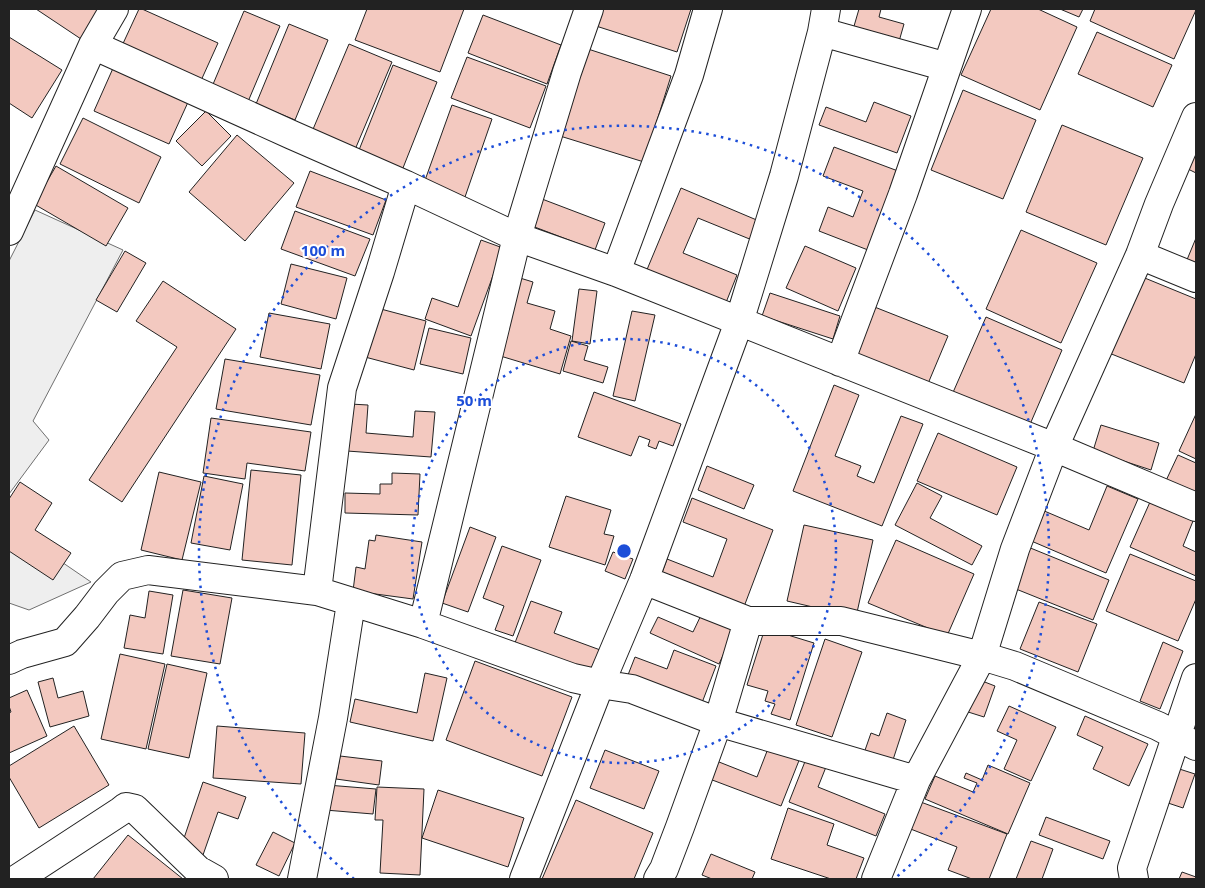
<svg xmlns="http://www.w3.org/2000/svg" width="1205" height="888" viewBox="0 0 1205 888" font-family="'Noto Sans',sans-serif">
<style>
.green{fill:#eee;stroke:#6f6f6f}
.building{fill:#f3c9c0;stroke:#222}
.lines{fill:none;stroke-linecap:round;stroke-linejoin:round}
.minor-casing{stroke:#222;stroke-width:30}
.minor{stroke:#fff;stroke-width:28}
.ring{fill:none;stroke:#1d4ed8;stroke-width:2.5;stroke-dasharray:2.5 5}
.centre{fill:#1d4ed8;stroke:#fff;stroke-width:2.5}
.ring-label{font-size:15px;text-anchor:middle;font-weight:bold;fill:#1d4ed8;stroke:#fff;stroke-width:4;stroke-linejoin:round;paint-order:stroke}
</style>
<rect width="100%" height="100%" fill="#fff"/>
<path class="green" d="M 35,210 L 123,250 L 33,421 L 49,440 L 9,494 L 9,261 Z
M 9,526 L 91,582 L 29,610 L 9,603 Z"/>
<path class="building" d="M 36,9 L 101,9 L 81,39 Z
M 139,9 L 142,9 L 218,43 L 199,85 L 120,50 Z
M 367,9 L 464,9 L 440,72 L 355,40 Z
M 602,9 L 691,9 L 677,52 L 596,26 Z
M 859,9 L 881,9 L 879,17 L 904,24 L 898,45 L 852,33 Z
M 991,9 L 1038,9 L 1077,27 L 1040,110 L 961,75 Z
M 1060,9 L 1083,9 L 1079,17 Z
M 1095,9 L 1196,9 L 1196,10 L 1174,59 L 1090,21 Z
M 244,11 L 280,26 L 247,104 L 211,89 Z
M 483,15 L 561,45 L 547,84 L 468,53 Z
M 289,24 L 328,40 L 295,120 L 256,104 Z
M 1097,32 L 1172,65 L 1153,107 L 1078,74 Z
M 9,37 L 62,70 L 32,118 L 9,103 Z
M 349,44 L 392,62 L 354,152 L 311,134 Z
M 588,49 L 671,76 L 644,162 L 560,136 Z
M 467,57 L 546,86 L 530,128 L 451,98 Z
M 393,65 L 437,82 L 401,173 L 357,155 Z
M 114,66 L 189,100 L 169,144 L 94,111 Z
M 963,90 L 1036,120 L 1003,199 L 931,170 Z
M 874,102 L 911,116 L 897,153 L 819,125 L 826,107 L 866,122 Z
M 452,105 L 492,119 L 465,197 L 424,183 Z
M 206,111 L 231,136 L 202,166 L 176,141 Z
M 83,118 L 161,157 L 139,203 L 60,164 Z
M 1062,125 L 1143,158 L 1106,245 L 1026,212 Z
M 237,135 L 294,183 L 245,241 L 189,192 Z
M 834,147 L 898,171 L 868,250 L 819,231 L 828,207 L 853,217 L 863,191 L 823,176 Z
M 1196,151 L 1196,173 L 1182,166 Z
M 56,166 L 128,208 L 106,246 L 34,204 Z
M 310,171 L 386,200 L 373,235 L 296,207 Z
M 681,188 L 759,221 L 752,240 L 698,218 L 683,253 L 737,275 L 725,305 L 646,272 Z
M 542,199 L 605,223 L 595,250 L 532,226 Z
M 295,211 L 370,239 L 355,276 L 281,249 Z
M 1021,230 L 1097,263 L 1061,343 L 986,309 Z
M 1196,238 L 1196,272 L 1184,267 Z
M 481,240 L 503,248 L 471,336 L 425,319 L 432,298 L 458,307 Z
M 805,246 L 856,268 L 838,311 L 786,288 Z
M 125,251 L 146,263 L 117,312 L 96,300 Z
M 291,264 L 347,278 L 336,319 L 281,304 Z
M 1135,274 L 1196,299 L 1196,354 L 1184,383 L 1104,351 Z
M 520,278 L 533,282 L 527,303 L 555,311 L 550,329 L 571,336 L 560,374 L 497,355 Z
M 163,281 L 236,329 L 122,502 L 89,480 L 177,347 L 136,321 Z
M 579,289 L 597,291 L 590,344 L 572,341 Z
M 770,293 L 840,316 L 833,339 L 762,316 Z
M 872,306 L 948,336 L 927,386 L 852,356 Z
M 377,308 L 426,321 L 414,370 L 365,357 Z
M 632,311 L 655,315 L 635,401 L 613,396 Z
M 269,313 L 330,324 L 321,369 L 260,357 Z
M 986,317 L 1062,350 L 1028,429 L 951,397 Z
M 429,328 L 471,338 L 463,374 L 420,364 Z
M 571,341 L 588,346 L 584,360 L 608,367 L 603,383 L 563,371 Z
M 225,359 L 320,375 L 311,425 L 216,409 Z
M 834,385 L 859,395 L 835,456 L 861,466 L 857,476 L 874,483 L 901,416 L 923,424 L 882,526 L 793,491 Z
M 594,392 L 681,424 L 673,446 L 659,441 L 656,449 L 648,446 L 650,440 L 639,436 L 631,456 L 578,437 Z
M 350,404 L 368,405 L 366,433 L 413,437 L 415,411 L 435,412 L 431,457 L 347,451 Z
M 1196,414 L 1196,459 L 1179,451 Z
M 211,418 L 311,432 L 305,471 L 247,463 L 245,479 L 203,473 Z
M 1101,425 L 1159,443 L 1151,470 L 1093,451 Z
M 938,433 L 1017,467 L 997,515 L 917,481 Z
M 1178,455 L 1196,463 L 1196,501 L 1163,487 Z
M 707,466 L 754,485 L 744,509 L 698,490 Z
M 251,470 L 301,475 L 292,565 L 242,560 Z
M 159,472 L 201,482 L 182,560 L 141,550 Z
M 392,473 L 420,474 L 418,515 L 345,513 L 345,493 L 380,494 L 380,484 L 392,484 Z
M 204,476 L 243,484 L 230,550 L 191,543 Z
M 20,482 L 52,503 L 35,530 L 71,553 L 53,580 L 9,551 L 9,499 Z
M 917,483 L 942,496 L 930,518 L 982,546 L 972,565 L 895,525 Z
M 1107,486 L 1138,499 L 1106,573 L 1029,540 L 1042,510 L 1089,530 Z
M 566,496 L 611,510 L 604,534 L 614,536 L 605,565 L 549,547 Z
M 692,498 L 773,530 L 742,612 L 659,581 L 667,559 L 713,577 L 727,539 L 683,522 Z
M 1150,502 L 1193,521 L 1183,546 L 1196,552 L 1196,576 L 1130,547 Z
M 804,525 L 873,540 L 856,617 L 787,601 Z
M 470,527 L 496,537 L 468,612 L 442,603 Z
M 376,535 L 422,542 L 413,599 L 353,591 L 356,567 L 365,569 L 369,540 L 375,541 Z
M 896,540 L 974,574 L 947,636 L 868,603 Z
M 502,546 L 541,560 L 513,636 L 495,630 L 504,606 L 483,598 Z
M 1028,547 L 1109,580 L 1093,620 L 1011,587 Z
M 613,552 L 633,559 L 625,579 L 605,571 Z
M 1130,554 L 1196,581 L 1196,599 L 1178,641 L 1106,611 Z
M 183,590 L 232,598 L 220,664 L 171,656 Z
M 149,591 L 173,595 L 163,654 L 124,648 L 130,615 L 145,618 Z
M 531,601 L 562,612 L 554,633 L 603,651 L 593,678 L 513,648 Z
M 1039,602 L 1097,624 L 1078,672 L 1020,649 Z
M 703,611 L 736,627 L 719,664 L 650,633 L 658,617 L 693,632 Z
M 765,628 L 814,643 L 790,720 L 771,714 L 775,704 L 765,701 L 768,691 L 747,685 Z
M 825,639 L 862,652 L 832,737 L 796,725 Z
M 1163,642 L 1183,651 L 1160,709 L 1140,701 Z
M 674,650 L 716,666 L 700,708 L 626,680 L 635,657 L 667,669 Z
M 120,654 L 165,664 L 146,749 L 101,739 Z
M 475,661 L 572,697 L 542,776 L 446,740 Z
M 167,664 L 207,673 L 189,758 L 148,749 Z
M 425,673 L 447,678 L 433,741 L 350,722 L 355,699 L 417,713 Z
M 53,678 L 58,698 L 83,691 L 89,716 L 50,727 L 38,682 Z
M 977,679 L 995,686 L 984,717 L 965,711 Z
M 27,690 L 47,736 L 9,753 L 9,713 L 11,712 L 9,706 L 9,698 Z
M 1009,706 L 1056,727 L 1031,781 L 1004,769 L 1017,740 L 997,731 Z
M 887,713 L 906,720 L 891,766 L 863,756 L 871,733 L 879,736 Z
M 1085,716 L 1148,744 L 1129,786 L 1093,769 L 1103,747 L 1077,735 Z
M 74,726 L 109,785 L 39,828 L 9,777 L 9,766 Z
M 217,726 L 305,733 L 301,784 L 213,778 Z
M 769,746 L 800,758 L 781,806 L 707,778 L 714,760 L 757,777 Z
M 605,750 L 659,771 L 644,809 L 590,788 Z
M 340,756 L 382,761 L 379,785 L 336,779 Z
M 806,759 L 826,767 L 818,787 L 885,814 L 876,836 L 789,802 Z
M 988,765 L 1030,783 L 1008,834 L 925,799 L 935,776 L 973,792 L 977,783 L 964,778 L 966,773 L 982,780 Z
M 1170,766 L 1195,774 L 1183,808 L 1159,800 Z
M 203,782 L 246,797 L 238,819 L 218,812 L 203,855 L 181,847 Z
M 327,785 L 376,789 L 373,814 L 325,810 Z
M 377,787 L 424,789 L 420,875 L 380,873 L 383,820 L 375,820 Z
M 438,790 L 524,818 L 508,867 L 422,838 Z
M 576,800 L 653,833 L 634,879 L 542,879 Z
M 918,801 L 1007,834 L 989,879 L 972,879 L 948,870 L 957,847 L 908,828 Z
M 788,808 L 834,824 L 827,845 L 864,858 L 856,879 L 831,879 L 771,859 Z
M 1046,817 L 1110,841 L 1103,859 L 1039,835 Z
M 273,832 L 295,843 L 279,876 L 256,865 Z
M 128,835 L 183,879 L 93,879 Z
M 1031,841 L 1053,849 L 1042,879 L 1043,879 L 1016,879 Z
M 711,854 L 755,872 L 752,879 L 712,879 L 702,875 Z
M 1182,872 L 1196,877 L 1196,879 L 1179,879 Z"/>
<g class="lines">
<g class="minor-casing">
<path id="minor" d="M 822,32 L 947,67
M 93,45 L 292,135 L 406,185 L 517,237 L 616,272 L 1054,447 L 1196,507
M 9,231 L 93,45 L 114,9
M 1140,255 L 1196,278
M 616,272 L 689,75 L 708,9
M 840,362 L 903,194 L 967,9
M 644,580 L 748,621 L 841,621 L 982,656 L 1015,666 L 1158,726 L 1196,746
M 317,591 L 342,388 L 380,272 L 406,185
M 423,624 L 517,237 L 567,72 L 589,9
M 9,660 L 22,654 L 65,642 L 87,617 L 106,592 L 122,576 L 148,570 L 317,591 L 423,624 L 573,678 L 600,684 L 632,689 L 718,722 L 916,780 L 982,656 L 1015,549 L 1054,447 L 1140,255 L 1159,204 L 1196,117
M 17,879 L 121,811 L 126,807 L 135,809 L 198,870 L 214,879
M 302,879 L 333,718 L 351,603
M 524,879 L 600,684 L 644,580 L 739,322 L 784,176 L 822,32 L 826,9
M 658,879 L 664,869 L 680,827 L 718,722 L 748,621
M 876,879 L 916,780
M 1134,879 L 1132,868 L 1196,678"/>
</g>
<use href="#minor" class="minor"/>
</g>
<g class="ring">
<circle cx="624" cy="551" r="212"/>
<path d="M354 879A425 425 0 1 1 894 879"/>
</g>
<circle cx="624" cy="551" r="8" class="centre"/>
<g class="ring-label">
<text x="323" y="256">100 m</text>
<text x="474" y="406">50 m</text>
</g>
<rect width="1205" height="888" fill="none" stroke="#222222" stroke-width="20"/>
</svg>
